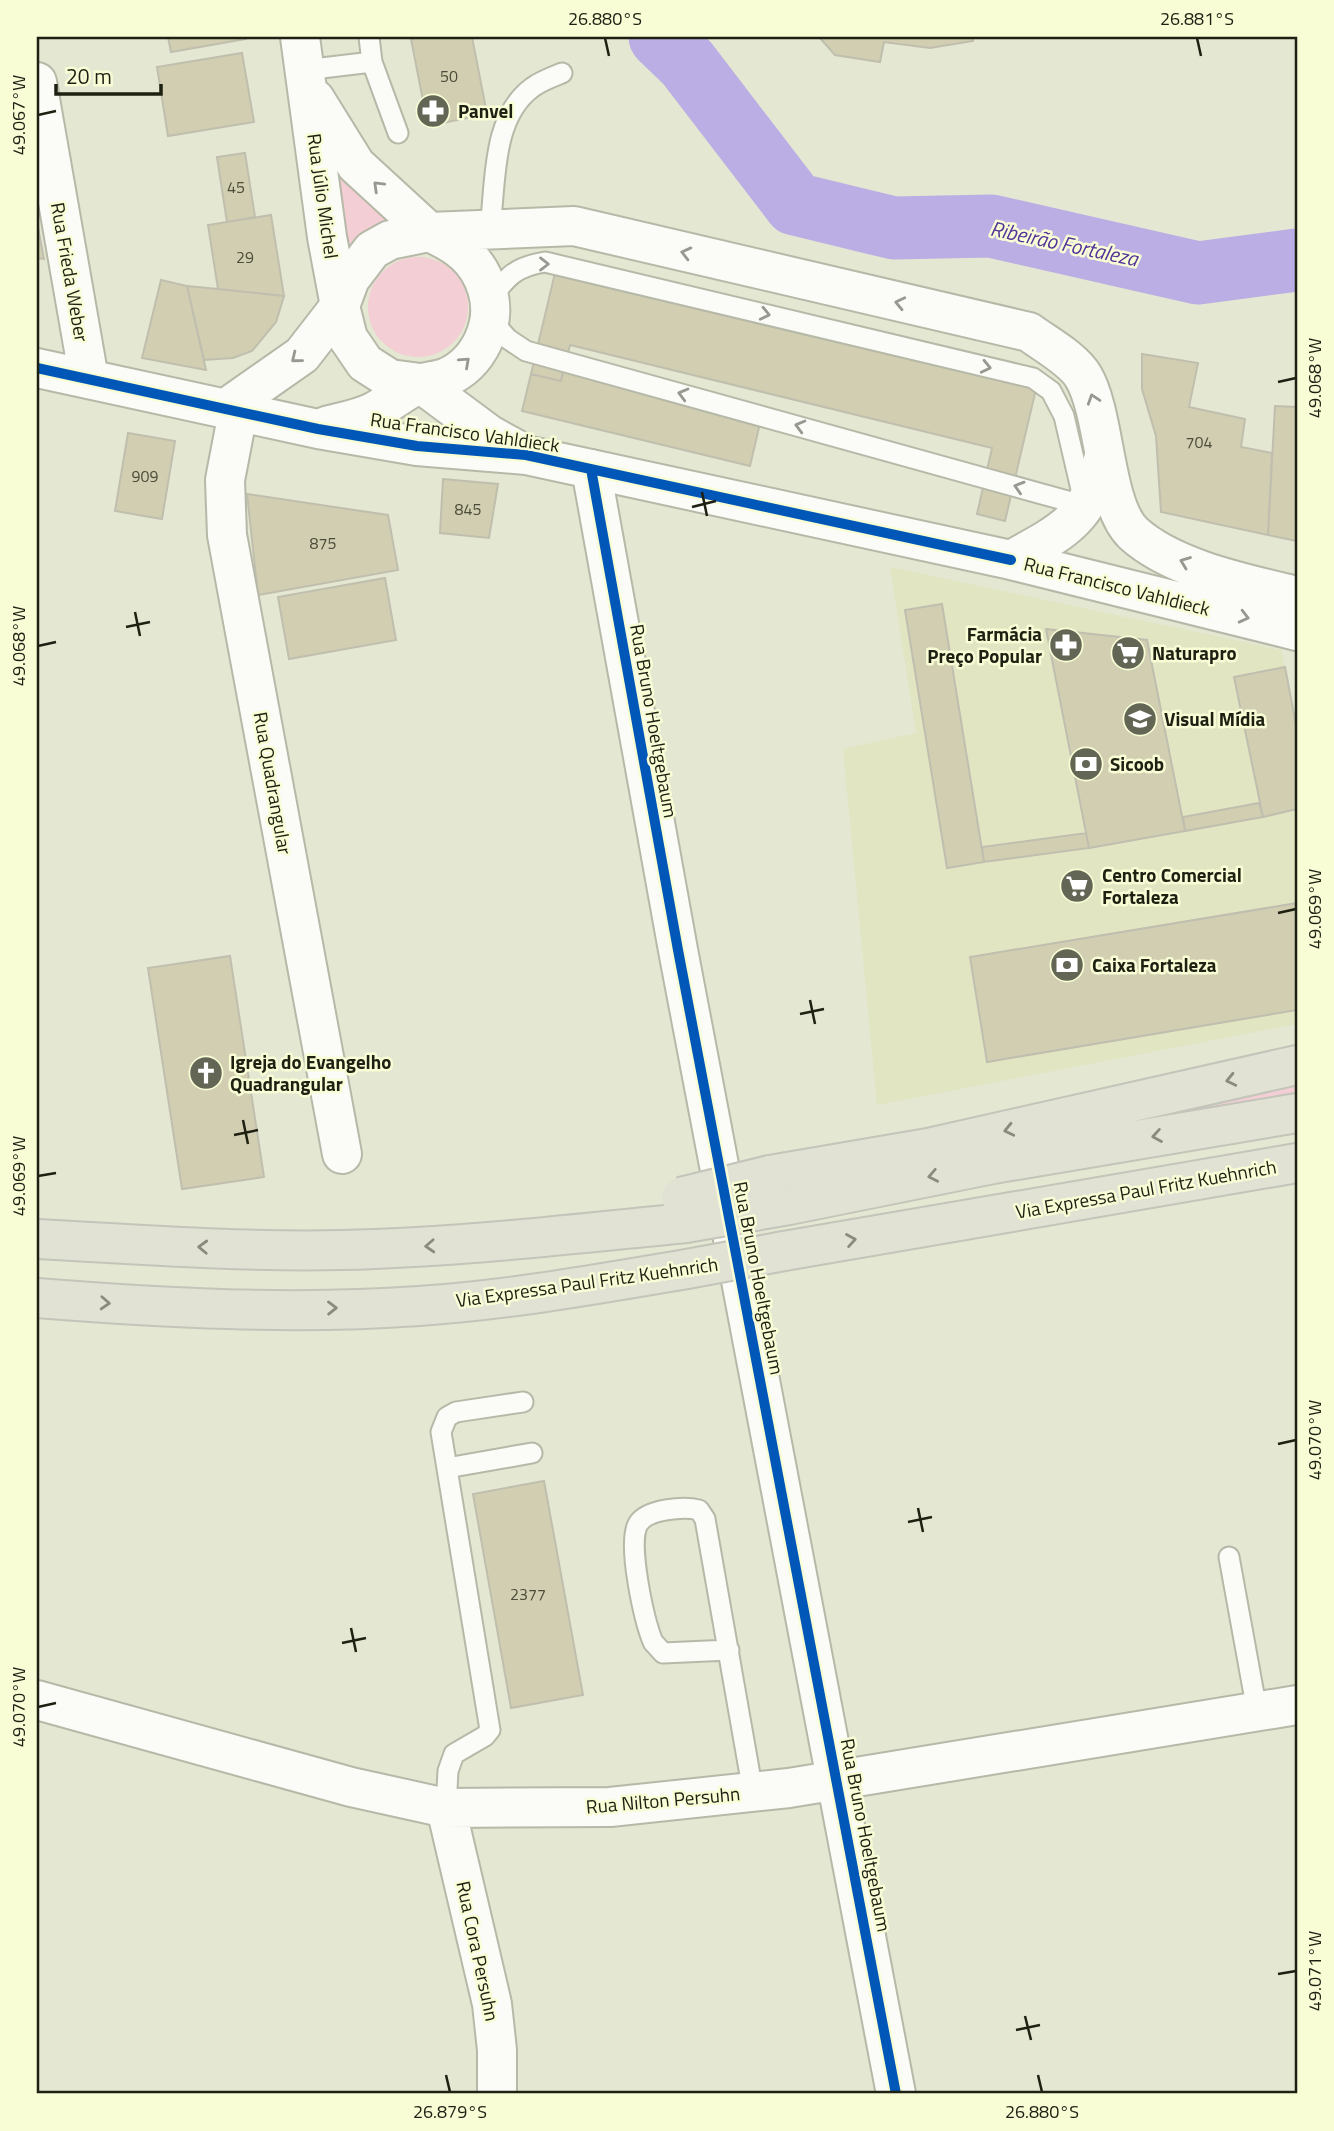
<svg xmlns="http://www.w3.org/2000/svg" width="1334" height="2131" viewBox="0 0 1334 2131" font-family="'Titillium Web',sans-serif">
<style>
.built{fill:#e1e5c2}
.green{fill:#f3ced4}
.lines{fill:none;stroke-linecap:round;stroke-linejoin:round}
.river{stroke:#bbaee5;stroke-width:63}
.building{fill:#d2ceb1;stroke:#c0bfaf;stroke-width:2}
.service-casing{stroke:#b6b9a8;stroke-width:23}
.minor-casing{stroke:#b6b9a8;stroke-width:42}
.tertiary-casing{stroke:#b6b9a8;stroke-width:42}
.secondary-casing{stroke:#b6b9a8;stroke-width:42}
.primary-casing{stroke:#c4c5ba;stroke-width:42}
.service{stroke:#fbfbf8;stroke-width:19}
.minor{stroke:#fbfbf8;stroke-width:38}
.tertiary{stroke:#fbfbf8;stroke-width:38}
.secondary{stroke:#fbfbf8;stroke-width:38}
.primary{stroke:#e1e2d3;stroke-width:38}
.primary-bridge-casing{stroke:#c4c5ba;stroke-width:42;stroke-linecap:butt}
.primary-bridge{stroke:#e1e2d3;stroke-width:38}
.cycleway-casing{stroke:#f8fdd6;stroke-width:15}
.cycleway{stroke:#0057b8;stroke-width:10}
.oneway{stroke:#989890}
.oneway2{stroke:#898b7c}
.ticks{fill:none;stroke:#1e2012;stroke-width:2.5}
.labels{text-anchor:middle;stroke-width:5;stroke-linejoin:round;paint-order:stroke}
.number-label{font-size:16px;fill:#4b4c3a}
.poi-label{font-size:19px;font-weight:bold;fill:#1e2012;stroke:#f8fdd6;text-anchor:start}
.street-label{font-size:19px;fill:#1e2012;stroke:#f8fdd6}
.water-label{font-size:21px;font-style:italic;fill:#533498;stroke:#f8fdd6}
.neatline{fill:none;stroke:#1e2012;stroke-width:2.5}
.ticks-label{font-size:18px;text-anchor:middle;fill:#1e2012}
</style>
<rect width="100%" height="100%" fill="#e4e7d1"/>
<path class="built" d="M 890,567 L 1281,650 L 1297,727 L 1297,1024 L 877,1105 L 843,749 L 916,733 Z"/>
<path class="green" d="M 331,162 L 399,218 L 343,258 Z
M368 307a50 50 0 1 1 100 0a50 50 0 1 1-100 0Z
M 1297,1082 L 1297,1102 L 1110,1136 L 1108,1122 Z"/>
<g class="lines">
<path class="river" d="M 660,37 L 687,63 L 795,204 L 894,228 L 991,226 L 1198,273 L 1297,260"/>
</g>
<path class="building" d="M 168,37 L 246,37 L 246,39 L 171,52 Z
M 421,37 L 472,37 L 487,114 L 428,126 L 411,39 Z
M 819,37 L 973,37 L 973,41 L 930,48 L 884,42 L 880,62 L 835,55 Z
M 242,53 L 254,122 L 168,136 L 157,67 Z
M 245,153 L 255,217 L 227,222 L 217,157 Z
M 271,215 L 284,296 L 218,289 L 208,225 Z
M 37,222 L 44,259 L 37,258 Z
M 555,273 L 1036,389 L 1005,521 L 977,514 L 992,448 L 570,345 L 561,381 L 531,374 Z
M 161,280 L 187,286 L 206,370 L 142,358 Z
M 187,286 L 218,289 L 284,296 L 276,322 L 252,351 L 233,358 L 204,360 Z
M 1142,354 L 1198,363 L 1189,407 L 1245,419 L 1241,447 L 1272,453 L 1268,535 L 1161,512 L 1156,436 L 1142,389 Z
M 563,371 L 761,419 L 750,466 L 522,411 L 531,374 L 561,381 Z
M 1275,406 L 1297,407 L 1297,541 L 1268,535 Z
M 128,433 L 175,441 L 162,519 L 115,511 Z
M 443,479 L 498,484 L 489,538 L 440,533 Z
M 247,494 L 388,515 L 398,570 L 258,595 Z
M 385,578 L 396,640 L 289,659 L 278,597 Z
M 942,604 L 984,862 L 947,868 L 905,610 Z
M 1046,629 L 1147,640 L 1185,831 L 1089,848 Z
M 1285,667 L 1297,730 L 1297,809 L 1263,817 L 1234,677 Z
M 1259,803 L 1263,817 L 1185,831 L 1183,817 Z
M 1086,833 L 1089,848 L 984,862 L 982,847 Z
M 1297,903 L 1297,1010 L 987,1062 L 970,957 Z
M 230,956 L 264,1177 L 182,1189 L 148,968 Z
M 544,1481 L 583,1695 L 511,1708 L 473,1494 Z"/>
<g class="lines">
<g class="service-casing">
<path id="service" d="M 369,37 L 372,62 L 398,133
M 305,70 L 372,62
M 490,228 C 496,183 491,117 533,87 C 541,81 552,77 562,73
M 490,299 C 508,276 515,267 545,262 L 1033,378 L 1051,391 L 1064,416 L 1084,502
M 490,319 L 508,339 L 526,351 L 1089,507
M 447,1468 L 532,1453
M 1229,1557 L 1257,1711
M 729,1650 L 663,1653 L 653,1642 C 644,1620 627,1544 638,1524 C 647,1509 684,1506 699,1510 L 705,1519 L 753,1792
M 446,1808 L 448,1771 L 454,1754 L 485,1736 L 490,1730 L 441,1432 L 447,1417 L 456,1412 L 523,1402"/>
</g>
<g class="minor-casing">
<path id="minor" d="M 37,82 L 89,379
M 238,412 L 225,480 L 227,535 L 342,1154
M 591,469 L 678,950 L 896,2094
M 37,1700 L 351,1787 L 446,1808 L 610,1807 L 789,1788 L 1297,1705
M 446,1808 L 492,2004 L 497,2050 L 497,2094"/>
</g>
<g class="tertiary-casing">
<path id="tertiary" d="M 300,37 L 327,237 L 340,306
M 315,99 L 356,165 L 429,232"/>
</g>
<g class="secondary-casing">
<path id="secondary" d="M 340,306 L 348,338 L 365,363 L 390,379 L 420,383 L 490,435 L 519,451
M 37,368 L 318,429 L 417,446 L 526,455 L 591,469 L 1011,560 L 1297,631
M 225,409 L 302,355 L 340,306 L 350,279 L 372,250 L 390,240 L 429,232 L 574,226 L 1029,332 C 1045,344 1073,359 1083,376 C 1106,414 1103,504 1133,533 C 1172,569 1247,584 1297,596
M 326,426 C 341,422 359,419 373,412 C 389,404 402,392 419,384 C 427,381 436,381 445,378 C 479,364 498,324 487,289 C 478,259 457,244 429,232
M 1011,560 C 1066,530 1089,519 1104,456"/>
</g>
<g class="primary-casing">
<path id="primary" d="M 770,1175 L 928,1148 L 1297,1065
M 789,1205 L 993,1164 L 1297,1113
M 37,1239 C 149,1245 263,1254 375,1249 C 479,1245 583,1233 686,1223
M 784,1251 L 1297,1163
M 37,1298 C 164,1308 292,1315 419,1306 C 509,1300 598,1284 687,1269"/>
</g>
<use href="#service" class="service"/>
<use href="#minor" class="minor"/>
<use href="#tertiary" class="tertiary"/>
<use href="#secondary" class="secondary"/>
<use href="#primary" class="primary"/>
<g class="primary-bridge-casing">
<path id="primary-bridge" d="M 681,1197 L 770,1175
M 686,1223 L 789,1205
M 687,1269 L 784,1251"/>
</g>
<use href="#primary-bridge" class="primary-bridge"/>
<g class="cycleway-casing">
<path id="cycleway" d="M 37,368 L 318,429 L 417,446 L 526,455 L 1011,560
M 591,469 L 678,950 L 896,2094"/>
</g>
<use href="#cycleway" class="cycleway"/>
</g>
<defs><path id="oneway-chevron" d="M-2-3.5L2.5 0L-2 3.5" fill="none" stroke-width="1.6" stroke-linecap="round" stroke-linejoin="round" transform="scale(1.75)"/></defs>
<g class="oneway">
<use href="#oneway-chevron" transform="translate(378 186) rotate(-136)"/>
<use href="#oneway-chevron" transform="translate(686 253) rotate(-166)"/>
<use href="#oneway-chevron" transform="translate(544 264)"/>
<use href="#oneway-chevron" transform="translate(900 303) rotate(-167)"/>
<use href="#oneway-chevron" transform="translate(765 314) rotate(13)"/>
<use href="#oneway-chevron" transform="translate(296 358) rotate(141)"/>
<use href="#oneway-chevron" transform="translate(465 362) rotate(-42)"/>
<use href="#oneway-chevron" transform="translate(986 367) rotate(13)"/>
<use href="#oneway-chevron" transform="translate(683 394) rotate(-165)"/>
<use href="#oneway-chevron" transform="translate(1093 399) rotate(-108)"/>
<use href="#oneway-chevron" transform="translate(800 426) rotate(-165)"/>
<use href="#oneway-chevron" transform="translate(1019 487) rotate(-163)"/>
<use href="#oneway-chevron" transform="translate(1185 562) rotate(-159)"/>
<use href="#oneway-chevron" transform="translate(1244 617) rotate(14)"/>
</g>
<g class="oneway2">
<use href="#oneway-chevron" transform="translate(1231 1080) rotate(167)"/>
<use href="#oneway-chevron" transform="translate(1009 1130) rotate(167)"/>
<use href="#oneway-chevron" transform="translate(1157 1136) rotate(170)"/>
<use href="#oneway-chevron" transform="translate(933 1176) rotate(169)"/>
<use href="#oneway-chevron" transform="translate(851 1240) rotate(-10)"/>
<use href="#oneway-chevron" transform="translate(430 1246) rotate(177)"/>
<use href="#oneway-chevron" transform="translate(203 1247) rotate(-178)"/>
<use href="#oneway-chevron" transform="translate(105 1303) rotate(3)"/>
<use href="#oneway-chevron" transform="translate(332 1308) rotate(-1)"/>
</g>
<path class="ticks" d="M 605,38 L 609,56M 1197,38 L 1201,56M 38,115 L 56,111M 1278,382 L 1296,378M 702,492 L 707,516M 692,507 L 716,501M 135,612 L 140,636M 126,627 L 150,622M 38,646 L 56,642M 1278,913 L 1296,909M 810,1000 L 815,1024M 800,1014 L 824,1009M 243,1120 L 248,1144M 234,1135 L 258,1130M 38,1176 L 56,1173M 1278,1444 L 1296,1440M 918,1508 L 923,1532M 908,1522 L 932,1517M 351,1628 L 356,1652M 342,1643 L 366,1638M 38,1707 L 56,1703M 1278,1974 L 1296,1971M 1025,2016 L 1031,2040M 1016,2030 L 1040,2025M 446,2075 L 450,2092M 1038,2075 L 1042,2092"/>
<defs>
<g id="pharmacy-disc" transform="scale(1.75)"><circle r="9.5" fill="#636655" stroke="#f8fdd6"/><path d="M-2-6h4v4h4v4h-4v4h-4v-4h-4v-4h4Z" fill="#fff"/></g>
<g id="supermarket-disc" transform="scale(1.75)"><circle r="9.5" fill="#636655" stroke="#f8fdd6"/><path d="M-6-5.5h2.5l.6 2H6L4.5 2H-2.5L-4.4-4H-6ZM-1.5 3.2a1.3 1.3 0 1 0 .1 0ZM3 3.2a1.3 1.3 0 1 0 .1 0Z" fill="#fff"/></g>
<g id="university-disc" transform="scale(1.75)"><circle r="9.5" fill="#636655" stroke="#f8fdd6"/><path d="M0-5L7-2L0 1L-7-2ZM-4 1L0 2.5L4 1V4Q0 6-4 4Z" fill="#fff"/></g>
<g id="bank-disc" transform="scale(1.75)"><circle r="9.5" fill="#636655" stroke="#f8fdd6"/><path d="M-6-4H6V4H-6ZM0-2.3a2.3 2.3 0 1 0 0 4.6a2.3 2.3 0 1 0 0-4.6Z" fill="#fff"/></g>
<g id="church-disc" transform="scale(1.75)"><circle r="9.5" fill="#636655" stroke="#f8fdd6"/><path d="M-1.2-6h2.4v3.5h3.3v2.4h-3.3V6h-2.4V-.1h-3.3v-2.4h3.3Z" fill="#fff"/></g>
</defs>
<g fill-rule="evenodd">
<use href="#pharmacy-disc" x="433" y="111"/>
<use href="#pharmacy-disc" x="1066" y="645"/>
<use href="#supermarket-disc" x="1128" y="653"/>
<use href="#university-disc" x="1140" y="719"/>
<use href="#bank-disc" x="1086" y="764"/>
<use href="#supermarket-disc" x="1077" y="886"/>
<use href="#bank-disc" x="1067" y="965"/>
<use href="#church-disc" x="206" y="1073"/>
</g>
<g class="labels">
<g class="number-label">
<text x="449" y="82">50</text>
<text x="236" y="193">45</text>
<text x="245" y="263">29</text>
<text x="1199" y="448">704</text>
<text x="145" y="482">909</text>
<text x="468" y="515">845</text>
<text x="323" y="549">875</text>
<text x="528" y="1600">2377</text>
</g>
<g class="poi-label">
<text x="458" y="118">Panvel</text>
<text x="1042" y="641" text-anchor="end">Farmácia<tspan x="1042" dy="22">Preço Popular</tspan></text>
<text x="1152" y="660">Naturapro</text>
<text x="1164" y="726">Visual Mídia</text>
<text x="1110" y="771">Sicoob</text>
<text x="1102" y="882">Centro Comercial<tspan x="1102" dy="22">Fortaleza</tspan></text>
<text x="1092" y="972">Caixa Fortaleza</text>
<text x="230" y="1069">Igreja do Evangelho<tspan x="230" dy="22">Quadrangular</tspan></text>
</g>
<g class="street-label">
<text transform="translate(323 196) rotate(82)" y="7">Rua Júlio Michel</text>
<text transform="translate(70 272) rotate(80)" y="7">Rua Frieda Weber</text>
<text transform="translate(465 432) rotate(8)" y="7">Rua Francisco Vahldieck</text>
<text transform="translate(1117 586) rotate(14)" y="7">Rua Francisco Vahldieck</text>
<text transform="translate(654 721) rotate(80)" y="7">Rua Bruno Hoeltgebaum</text>
<text transform="translate(273 783) rotate(80)" y="7">Rua Quadrangular</text>
<text transform="translate(1146 1189) rotate(-10)" y="7">Via Expressa Paul Fritz Kuehnrich</text>
<text transform="translate(759 1278) rotate(79)" y="7">Rua Bruno Hoeltgebaum</text>
<text transform="translate(587 1282) rotate(-8)" y="7">Via Expressa Paul Fritz Kuehnrich</text>
<text transform="translate(663 1800) rotate(-5)" y="7">Rua Nilton Persuhn</text>
<text transform="translate(866 1835) rotate(79)" y="7">Rua Bruno Hoeltgebaum</text>
<text transform="translate(478 1951) rotate(78)" y="7">Rua Cora Persuhn</text>
</g>
<g class="water-label">
<text transform="translate(1064 244) rotate(12)" y="7">Ribeirão Fortaleza</text>
</g>
</g>
<rect width="1334" height="2131" fill="none" stroke="#f8fdd6" stroke-width="77"/>
<path d="M56 84v10h105v-10" fill="none" stroke="#1e2012" stroke-width="3.5"/>
<text x="66" y="84" font-size="21" fill="#1e2012" stroke="#f8fdd6" stroke-width="5" paint-order="stroke">20 m</text>
<rect x="38" y="38" width="1258" height="2054" class="neatline"/>
<g class="ticks-label">
<text x="605" y="25">26.880°S</text>
<text x="1197" y="25">26.881°S</text>
<text transform="translate(19 115) rotate(-90)" y="6">49.067°W</text>
<text transform="translate(1315 378) rotate(-90)" y="6">49.068°W</text>
<text transform="translate(19 646) rotate(-90)" y="6">49.068°W</text>
<text transform="translate(1315 909) rotate(-90)" y="6">49.069°W</text>
<text transform="translate(19 1176) rotate(-90)" y="6">49.069°W</text>
<text transform="translate(1315 1440) rotate(-90)" y="6">49.070°W</text>
<text transform="translate(19 1707) rotate(-90)" y="6">49.070°W</text>
<text transform="translate(1315 1971) rotate(-90)" y="6">49.071°W</text>
<text x="450" y="2118">26.879°S</text>
<text x="1042" y="2118">26.880°S</text>
</g>
</svg>
